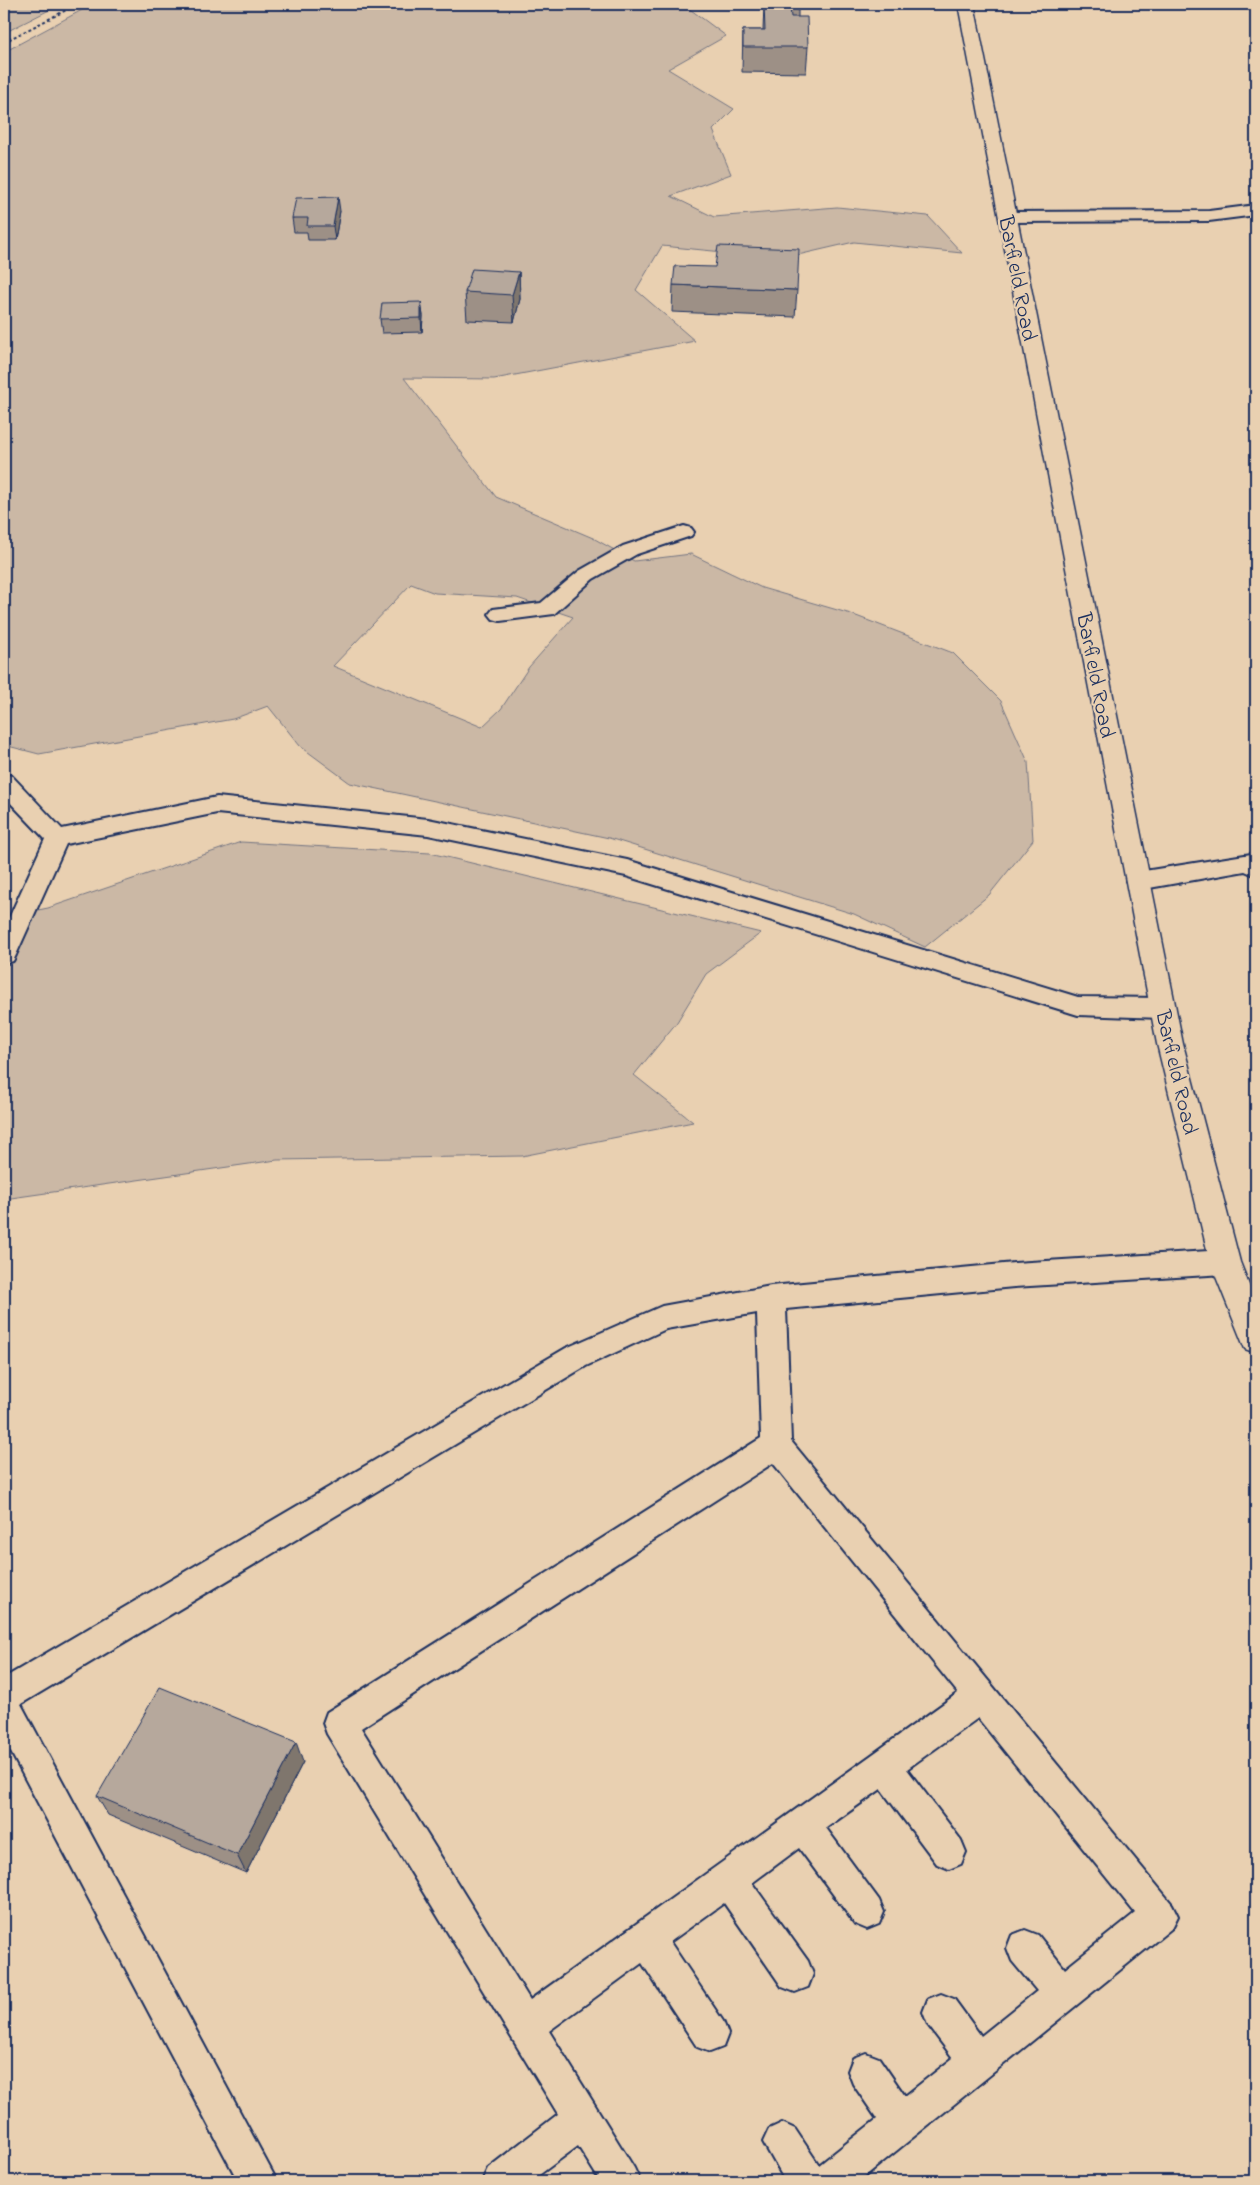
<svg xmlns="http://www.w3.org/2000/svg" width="1260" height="2185" viewBox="0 0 1260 2185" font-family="'Indie Flower',sans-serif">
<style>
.green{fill:#cbb8a5;stroke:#737482;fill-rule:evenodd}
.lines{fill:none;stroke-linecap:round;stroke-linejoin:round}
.lane-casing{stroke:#1b2f5e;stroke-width:4}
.secondary-casing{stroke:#1b2f5e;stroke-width:3}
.path{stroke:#1b2f5e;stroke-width:2;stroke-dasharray:3 2.5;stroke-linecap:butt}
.lane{fill:#e9d0b1;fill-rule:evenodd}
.secondary{fill:#e9d0b1;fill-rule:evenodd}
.wall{fill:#9d9086;stroke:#1b2f5e}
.shaded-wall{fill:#7f766d;stroke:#1b2f5e}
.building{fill:#b6a89c;stroke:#1b2f5e}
.labels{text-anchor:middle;stroke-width:4.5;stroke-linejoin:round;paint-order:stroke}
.street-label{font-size:22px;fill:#1b2f5e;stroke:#e9d0b1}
</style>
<rect width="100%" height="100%" fill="#e9d0b1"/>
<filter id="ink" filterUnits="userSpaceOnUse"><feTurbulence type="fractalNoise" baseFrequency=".02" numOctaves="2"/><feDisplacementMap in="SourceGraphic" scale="10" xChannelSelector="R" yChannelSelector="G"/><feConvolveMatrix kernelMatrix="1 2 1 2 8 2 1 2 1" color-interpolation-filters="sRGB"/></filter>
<g filter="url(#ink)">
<path class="green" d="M 4,4 L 61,4 L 4,33 Z
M 93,4 L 683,4 L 726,36 L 668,69 L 734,109 L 713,130 L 731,174 L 671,196 L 714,217 L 837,207 L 928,216 L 962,253 L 854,242 L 785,258 L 662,246 L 636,290 L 695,341 L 494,379 L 404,378 L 496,497 L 593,538 L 634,561 L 691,554 L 762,588 L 851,614 L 953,653 L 1001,701 L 1028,762 L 1033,840 L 989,895 L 925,947 L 854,914 L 609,838 L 350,783 L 300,746 L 268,706 L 233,719 L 39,754 L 4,745 L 4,52 ZM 411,584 L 435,593 L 517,598 L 573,617 L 529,667 L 501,709 L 482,727 L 333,666 Z
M 241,842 L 430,853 L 761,933 L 706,974 L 677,1022 L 634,1075 L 693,1122 L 522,1156 L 277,1160 L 4,1199 L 4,917 L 48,908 Z"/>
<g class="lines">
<g class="lane-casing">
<path id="lane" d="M 1256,205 L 1256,215 L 1209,221 L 1008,222 L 1002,221 L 1000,217 L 1002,213 L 1008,212 L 1209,211 Z
M 684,526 L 691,528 L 694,532 L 691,536 L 637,554 L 593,579 L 554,614 L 500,621 L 493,619 L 489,614 L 493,609 L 541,603 L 579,571 L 623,546 Z
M 4,774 L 12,776 L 62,829 L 217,797 L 428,819 L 627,860 L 1078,997 L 1162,998 L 1171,1001 L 1175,1008 L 1171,1015 L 1162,1018 L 1078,1015 L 626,876 L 428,835 L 217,813 L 66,844 L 16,955 L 13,961 L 4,964 L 4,929 L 45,839 L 4,796 Z
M 1251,854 L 1256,855 L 1256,876 L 1245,871 L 1138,890 L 1130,887 L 1126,881 L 1130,875 L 1138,872 Z
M 1225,1250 L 1235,1254 L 1239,1262 L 1235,1270 L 1225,1274 L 1014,1287 L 786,1309 L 791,1441 L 1172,1904 L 1178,1916 L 1172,1928 L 859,2181 L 785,2181 L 763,2142 L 769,2129 L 782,2123 L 795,2129 L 819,2165 L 877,2119 L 853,2084 L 848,2071 L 853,2058 L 866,2053 L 879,2058 L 905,2096 L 953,2058 L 928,2025 L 923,2012 L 928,1999 L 941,1994 L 954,1999 L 981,2036 L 1037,1991 L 1012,1961 L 1007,1948 L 1012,1935 L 1025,1930 L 1038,1935 L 1065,1969 L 1135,1913 L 978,1718 L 907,1769 L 961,1840 L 966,1852 L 961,1864 L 949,1869 L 937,1864 L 881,1789 L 826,1828 L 879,1900 L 884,1912 L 879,1924 L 867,1929 L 855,1924 L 799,1848 L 752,1883 L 808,1961 L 813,1974 L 808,1987 L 795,1992 L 782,1987 L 724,1903 L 670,1942 L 723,2021 L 728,2034 L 723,2047 L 710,2052 L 697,2047 L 642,1963 L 549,2031 L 634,2168 L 640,2181 L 600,2181 L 578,2146 L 531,2181 L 482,2181 L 488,2168 L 558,2114 L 327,1734 L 323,1723 L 327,1712 L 761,1438 L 757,1313 L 666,1329 L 586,1366 L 21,1704 L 277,2181 L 238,2181 L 4,1739 L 4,1678 L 566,1348 L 662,1306 L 771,1286 L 1014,1263 ZM 773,1463 L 958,1693 L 530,2000 L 361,1728 Z"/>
</g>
<g class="secondary-casing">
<path id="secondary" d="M 958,4 L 974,4 L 1183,1044 L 1240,1262 L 1256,1303 L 1256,1353 L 1245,1349 L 1210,1262 L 1157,1044 Z"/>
</g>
<path class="path" d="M 4,42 L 78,4"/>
<use href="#lane" class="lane"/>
<use href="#secondary" class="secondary"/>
</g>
<path class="wall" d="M 764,4 L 798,4 L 798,17 L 808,47 L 806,73 L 742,72 L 743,30 L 763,30 Z
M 340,211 L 335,240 L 308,240 L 307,232 L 294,232 L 292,218 Z
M 519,272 L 520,299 L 514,322 L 467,320 L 465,292 Z
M 673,285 L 797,290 L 795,317 L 672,312 Z
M 421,302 L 423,316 L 422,332 L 382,333 L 380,319 Z
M 303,1762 L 246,1873 L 108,1815 L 97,1796 Z"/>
<path class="shaded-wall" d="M 338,197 L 340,211 L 335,240 L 333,226 Z
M 519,272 L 520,299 L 514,322 L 512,295 Z
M 421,302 L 423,316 L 422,332 L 421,318 Z
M 296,1742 L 303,1762 L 246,1873 L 237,1855 Z"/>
<path class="building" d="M 764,4 L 798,4 L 798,9 L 790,8 L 791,17 L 807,17 L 808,47 L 743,47 L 743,30 L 765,30 Z
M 338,197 L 333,226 L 307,226 L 308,218 L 292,218 L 296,198 Z
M 718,246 L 799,249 L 797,290 L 673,285 L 675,266 L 715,267 Z
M 472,269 L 519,272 L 512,295 L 465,292 Z
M 421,302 L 421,318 L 380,319 L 382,303 Z
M 160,1687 L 296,1742 L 237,1855 L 97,1796 Z"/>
</g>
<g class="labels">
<g class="street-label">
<text transform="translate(1019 278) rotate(79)" y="8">Barfield Road</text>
<text transform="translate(1097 675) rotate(79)" y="8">Barfield Road</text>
<text transform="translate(1178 1072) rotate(77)" y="8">Barfield Road</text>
</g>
</g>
<rect width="1260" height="2185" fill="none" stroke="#e9d0b1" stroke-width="20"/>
<rect x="10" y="10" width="1240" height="2165" fill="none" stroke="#1b2f5e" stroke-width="2" filter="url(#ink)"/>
</svg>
